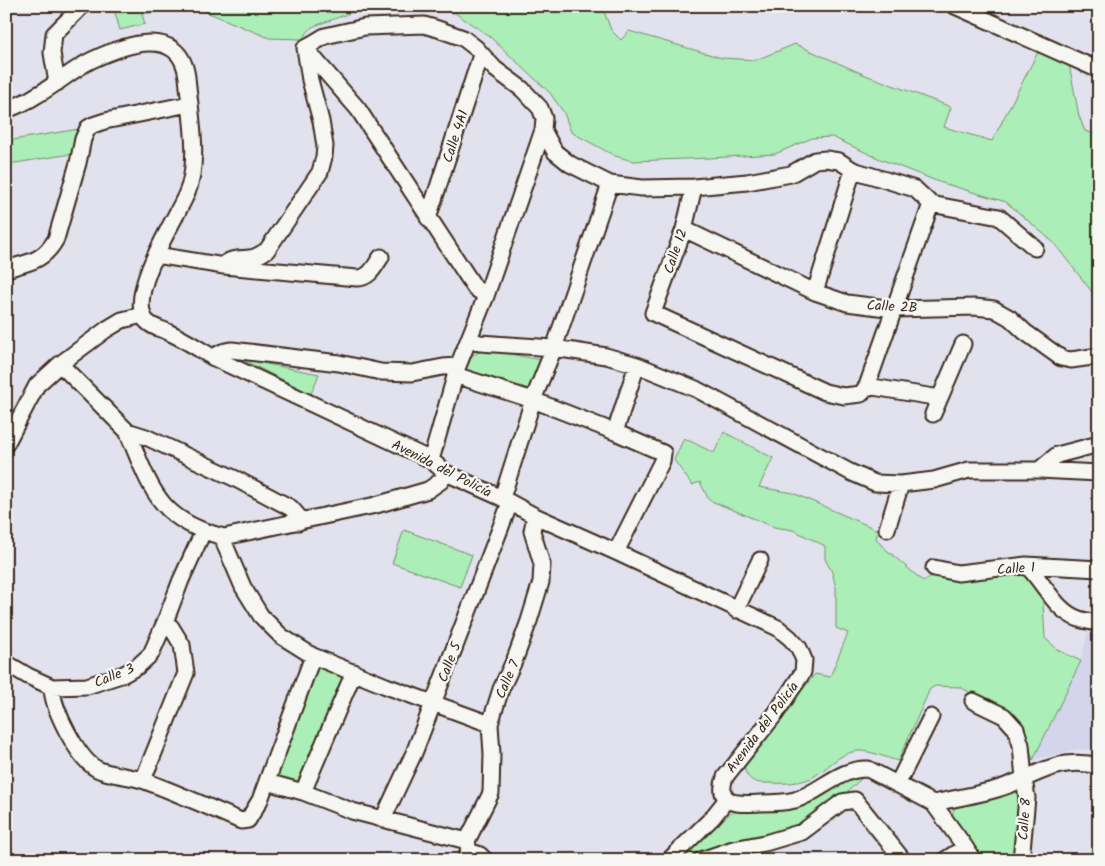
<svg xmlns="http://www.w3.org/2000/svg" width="1105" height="866" viewBox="0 0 1105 866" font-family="Kalam,sans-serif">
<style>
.built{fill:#d4d4ed}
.green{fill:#abeeb7;stroke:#738c6a}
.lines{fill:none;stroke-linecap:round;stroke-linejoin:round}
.minor-casing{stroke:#3b2a1e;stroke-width:19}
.minor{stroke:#f6f6f2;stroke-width:15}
.labels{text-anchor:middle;stroke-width:4.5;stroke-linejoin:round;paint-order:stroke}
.street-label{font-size:14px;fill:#3b2a1e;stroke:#f6f6f2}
</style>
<rect width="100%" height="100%" fill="#e2e2ef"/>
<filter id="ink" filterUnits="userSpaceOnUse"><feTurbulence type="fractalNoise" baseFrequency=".02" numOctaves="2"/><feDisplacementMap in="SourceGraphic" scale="10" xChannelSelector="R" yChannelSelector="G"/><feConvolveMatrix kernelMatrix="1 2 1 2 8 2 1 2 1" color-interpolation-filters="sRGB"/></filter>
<g filter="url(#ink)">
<path class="built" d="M 1099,629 L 1099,751 L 1078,749 L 1033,760 L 1081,661 L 1088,630 Z"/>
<path class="green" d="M 113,6 L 172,6 L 169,10 L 142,14 L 145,24 L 120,30 Z
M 192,6 L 417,6 L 374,8 L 350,13 L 312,27 L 302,39 L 269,38 Z
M 417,6 L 602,6 L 611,30 L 621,40 L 629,31 L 722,58 L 756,60 L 795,44 L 863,74 L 951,107 L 944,127 L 992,141 L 1039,50 L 1069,64 L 1079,116 L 1085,131 L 1099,135 L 1099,301 L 1053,242 L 1006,202 L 939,182 L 880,159 L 832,137 L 812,138 L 775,154 L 710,158 L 633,161 L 615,156 L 571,132 L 564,113 L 550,93 L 489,36 L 455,13 Z
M 79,129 L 71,154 L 9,164 L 6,141 Z
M 485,349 L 541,360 L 528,395 L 465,374 L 467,358 Z
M 241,359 L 319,374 L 311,394 Z
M 724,432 L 773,458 L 759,487 L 793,493 L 878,530 L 876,538 L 882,546 L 923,581 L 932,576 L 946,573 L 1031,566 L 1042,586 L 1045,638 L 1058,650 L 1081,661 L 1033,760 L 1022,727 L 1002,710 L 960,687 L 935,686 L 930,689 L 898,761 C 886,758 870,750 857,751 C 838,753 827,770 811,778 C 796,785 777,783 761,783 C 751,782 745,776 744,765 L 815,674 L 830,677 L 848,633 L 836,628 L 836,588 L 832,572 L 825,559 L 825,546 L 793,530 L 774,527 L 709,500 L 700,482 L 692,485 L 674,460 L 684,438 L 714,453 Z
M 404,530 L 472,555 L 460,587 L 392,563 Z
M 324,666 L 341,673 L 342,678 L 297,785 L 277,777 L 318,667 Z
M 862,778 L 831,807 L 792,830 L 759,836 L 726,846 L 695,858 L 677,860 L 733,811 L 760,809 L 850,779 Z
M 1018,788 L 1020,793 L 1016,860 L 979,860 L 952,820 L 953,811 L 961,801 Z"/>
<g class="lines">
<g class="minor-casing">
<path id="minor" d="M 955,6 L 1099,70
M 305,48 L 325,36 L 365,27 L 424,25 L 438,29 L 463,38 L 476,48 L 495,69 L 522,89 L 540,108 L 544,118 L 543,130 L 555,152 L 570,164 L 610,184 L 642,188 L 694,187 L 747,182 L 791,174 L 815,160 L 826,159 L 839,161 L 853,170 L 915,189 L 931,204 L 999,217 L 1035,248
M 305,48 L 358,109 L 475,288 L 486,296
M 57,83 L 52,53 L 54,34 L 82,6
M 6,110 C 17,106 28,101 37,95 C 56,85 73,69 92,60 C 124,45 180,24 187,77 C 190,112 201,163 186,195 C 174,222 132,286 143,315 C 144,319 147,322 150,324 C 155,328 162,329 168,332 C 184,339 199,349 214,358 L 431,460 L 446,473 L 502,498 L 535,516 L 616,552 L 778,628 L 790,638 L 799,648 L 804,660 L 803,672 L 776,713 L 725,777 C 715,807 740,804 760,803 C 771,803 783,803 795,800 C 821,792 839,768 868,769 L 933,803 L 965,847 L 973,860
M 694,187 L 684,229 L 653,313 L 825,392 L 844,396 L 861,394 L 867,386 L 931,204
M 428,218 L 481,55
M 684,229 L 815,292 L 847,303 L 894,309 L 975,307 L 994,309 L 1010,318 L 1025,332 L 1061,358 L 1071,360 L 1099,356
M 156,255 L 224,266 L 357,278 C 370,278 374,267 381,257
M 224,266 C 229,256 245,260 255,257 C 259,255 263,253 267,250 L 320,172 L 324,157 L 325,146 L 321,121 L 310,80 L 305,48
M 6,269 C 29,262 43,262 56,239 L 78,163 L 83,139 L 88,128 L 93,125 L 105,121 L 189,104
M 815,292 L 853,170
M 469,340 L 480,343 L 554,348 L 606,356 L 637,365 L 696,389 L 850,472 L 875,483 L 901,484 L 934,480 L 969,470 L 1039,470 L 1099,473
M 214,358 C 219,352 224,351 232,350 L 339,363 L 381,372 L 412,373 L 443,367 L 458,366
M 60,364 L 127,431 L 146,437 L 236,479 L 291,508 L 298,516 L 299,522
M 455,375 L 533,400 L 615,432 L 663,453 L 662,461 L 616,552
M 867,386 L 940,398
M 933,414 L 963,344
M 127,431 C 151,488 158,521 224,537 L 376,505 L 428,490 L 441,481 L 446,473
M 615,432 L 637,365
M 6,444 L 37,385 L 60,364 L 107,329 L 122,320 L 143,315
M 431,460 L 458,366 L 486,296 L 543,130
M 1039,470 L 1057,455 L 1099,444
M 502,498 L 533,400 L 554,348 L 610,184
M 887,529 L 901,484
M 224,537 L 225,545 L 243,587 L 261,616 L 281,636 L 313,656 L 386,686 L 490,724
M 1026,565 C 1044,582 1055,611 1079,619 C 1085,621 1092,622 1099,623
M 934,568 L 958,573 L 1026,565 L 1099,569
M 736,610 L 760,560
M 6,663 L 28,676 L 52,687 L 87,686 L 124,674 L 138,666 L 151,654 L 165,622 L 181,580 L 203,532
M 52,687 C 52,708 78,759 97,769 C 109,775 131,776 145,781 C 177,793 209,807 241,821 L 248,820 L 260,800 L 313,656
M 973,701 L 1004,716 L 1016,729 L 1021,745 L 1024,779 L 1027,798 L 1021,860
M 143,780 L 186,673 L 182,645 L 171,627 L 165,622
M 267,782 L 303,792 L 352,811 L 467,841
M 898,783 L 931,717
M 303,792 L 354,672
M 933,803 C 954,799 976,795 997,789 C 1035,778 1056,755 1099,766
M 383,819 L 414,753 L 510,503
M 467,841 L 491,793 L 492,754 L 490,724 L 501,689 L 515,659 L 529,621 L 541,582 L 542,564 L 532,531 L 535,516
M 469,851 L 480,855 L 485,860
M 465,860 L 469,851 L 467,841
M 669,860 L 712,818 L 727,799
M 701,860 L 733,849 L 765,843 L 802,832 L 842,802 L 855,800 L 903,860
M 945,860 L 965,847"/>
</g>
<use href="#minor" class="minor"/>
</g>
</g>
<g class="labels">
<g class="street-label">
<text transform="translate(455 136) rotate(-72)" y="5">Calle 4A1</text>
<text transform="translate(675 251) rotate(-71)" y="5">Calle 12</text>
<text transform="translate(892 306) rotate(3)" y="5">Calle 2B</text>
<text transform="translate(442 468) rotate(27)" y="5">Avenida del Policía</text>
<text transform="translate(1016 568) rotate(-4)" y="5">Calle 1</text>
<text transform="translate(449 662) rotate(-69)" y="5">Calle 5</text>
<text transform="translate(114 675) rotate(-22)" y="5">Calle 3</text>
<text transform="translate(507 679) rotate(-67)" y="5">Calle 7</text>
<text transform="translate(762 727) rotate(-53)" y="5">Avenida del Policía</text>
<text transform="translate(1024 819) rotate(-86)" y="5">Calle 8</text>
</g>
</g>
<rect width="1105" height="866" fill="none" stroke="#f6f6f2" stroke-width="25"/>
<rect x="12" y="12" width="1080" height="841" fill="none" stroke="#3b2a1e" stroke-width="2" filter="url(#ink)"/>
</svg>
